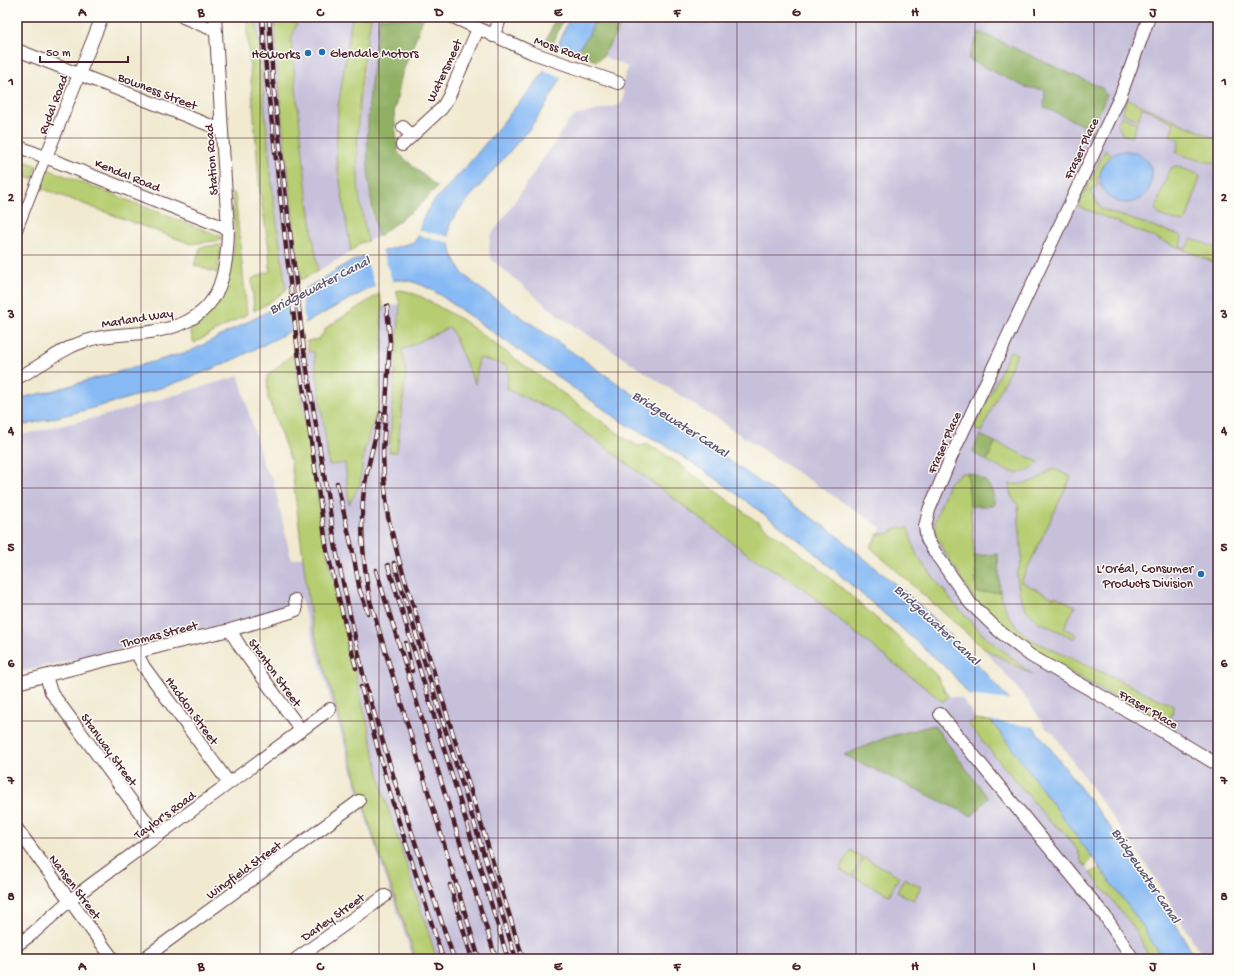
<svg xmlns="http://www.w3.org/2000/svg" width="1235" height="976" viewBox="0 0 1235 976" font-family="'Gochi Hand',sans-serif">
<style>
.industrial{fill:#c6c0da}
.green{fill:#b6cd71;stroke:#80764e}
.forest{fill:#90b063;stroke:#6d6847}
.water{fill:#87baf4;stroke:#686c90}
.pier{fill:#f1ead1}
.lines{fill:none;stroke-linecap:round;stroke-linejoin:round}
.pedestrian-casing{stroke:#633d44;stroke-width:11}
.minor-casing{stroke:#633d44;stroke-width:14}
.pedestrian{stroke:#fff;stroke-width:9}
.minor{stroke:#fff;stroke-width:12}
.rail-casing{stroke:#4a1f2b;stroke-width:4.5}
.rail{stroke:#fdfcf7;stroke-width:3;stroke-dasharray:9;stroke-linecap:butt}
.grid{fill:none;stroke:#4a1f2b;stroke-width:1;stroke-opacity:0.55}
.poi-dot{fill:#1f6fb2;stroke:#fdfcf7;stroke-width:1.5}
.labels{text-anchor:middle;stroke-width:3;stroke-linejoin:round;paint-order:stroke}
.street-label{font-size:13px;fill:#4a1f2b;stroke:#fdfcf7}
.poi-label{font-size:13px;fill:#4a1f2b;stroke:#fdfcf7;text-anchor:end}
.water-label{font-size:14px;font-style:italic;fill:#5f5571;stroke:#fdfcf7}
.neatline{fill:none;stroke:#4a1f2b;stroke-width:1.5}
.grid-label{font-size:13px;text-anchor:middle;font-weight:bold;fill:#4a1f2b}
</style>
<rect width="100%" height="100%" fill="#fdfcf7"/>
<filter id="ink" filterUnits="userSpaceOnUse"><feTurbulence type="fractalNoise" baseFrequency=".025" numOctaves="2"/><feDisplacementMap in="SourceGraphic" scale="8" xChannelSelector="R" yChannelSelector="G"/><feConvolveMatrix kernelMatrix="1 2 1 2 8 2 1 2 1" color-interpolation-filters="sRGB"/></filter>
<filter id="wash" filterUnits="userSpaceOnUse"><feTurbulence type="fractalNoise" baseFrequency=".012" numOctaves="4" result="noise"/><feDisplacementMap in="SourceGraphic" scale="16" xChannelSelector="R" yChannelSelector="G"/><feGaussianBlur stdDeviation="0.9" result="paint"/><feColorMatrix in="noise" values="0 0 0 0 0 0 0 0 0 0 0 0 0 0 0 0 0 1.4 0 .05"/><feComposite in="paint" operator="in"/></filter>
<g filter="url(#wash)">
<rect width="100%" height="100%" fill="#f1ead1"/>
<path class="industrial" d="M 256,17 L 274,17 L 282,122 L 300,280 L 286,290 L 273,195 Z
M 299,17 L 352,17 L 338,108 L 336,157 L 351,252 L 318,271 L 307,193 L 291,40 Z
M 371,17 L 380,17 L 377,38 L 367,130 L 368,176 L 371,212 L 378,237 L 368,241 L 362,212 L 358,176 L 357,130 L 368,36 Z
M 625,17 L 1218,17 L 1218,959 L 1204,959 L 1154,876 L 1053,733 L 1046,728 L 1028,701 L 983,648 L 870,547 L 882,528 L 559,316 L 493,261 L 490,256 L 489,250 L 490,238 L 492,233 L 499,225 L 568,122 L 577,115 L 619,105 L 623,100 L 624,93 L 621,88 L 628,67 L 603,56 Z
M 400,304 L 395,354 L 389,452 L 397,452 L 406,375 L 401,345 L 462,320 L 614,431 L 609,439 L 946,699 L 948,696 L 962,698 L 976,719 L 968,725 L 1051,823 L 1062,830 L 1078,851 L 1081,861 L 1133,926 L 1150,959 L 413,959 L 369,829 L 299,593 L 296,602 L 290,609 L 17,673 L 17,436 L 114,413 L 239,376 L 264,467 L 273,479 L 291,559 L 327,551 L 294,353 L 308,351 L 314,352 L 329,465 L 345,463 L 349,503 L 360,484 L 364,451 L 379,404 L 380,378 L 383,339 L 381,320 L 383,307 Z"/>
<path class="green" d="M 246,17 L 256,17 L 273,195 L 286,290 L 267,304 L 254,311 L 252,279 L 270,271 L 269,249 L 260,192 Z
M 274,17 L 299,17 L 291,40 L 307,193 L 318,271 L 300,280 L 282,122 Z
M 352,17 L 371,17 C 362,67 355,123 358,174 C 358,197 363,219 368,241 L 360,243 L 351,252 L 336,157 L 338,108 Z
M 1127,99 L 1218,140 L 1218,164 L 1201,161 L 1176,153 L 1180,140 L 1170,136 L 1174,123 L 1142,107 L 1138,120 L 1122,113 Z
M 1121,116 L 1137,123 L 1132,137 L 1121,134 L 1122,132 L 1117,126 Z
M 1105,150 L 1112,155 C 1105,160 1101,168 1100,176 L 1096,178 L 1099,185 L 1090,191 L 1101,209 L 1182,236 L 1180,246 L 1186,249 L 1191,239 L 1218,248 L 1218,264 L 1078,206 Z
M 17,158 L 37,166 L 32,179 L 17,174 Z
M 1175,166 L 1198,174 L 1200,177 L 1187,218 L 1185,221 L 1181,222 L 1161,216 L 1156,211 L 1156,208 L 1169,170 Z
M 45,168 L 222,237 L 222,240 L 191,244 L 38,187 Z
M 232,193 L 235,194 L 247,314 L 194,343 L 189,327 C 240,298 236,244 232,193 Z
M 221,245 L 217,273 L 194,265 L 201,247 Z
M 400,290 L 410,292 L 422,297 L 462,320 L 626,439 L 639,446 L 648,444 L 672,459 L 813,563 L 898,637 L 936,675 L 948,696 L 943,702 L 849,628 L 817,600 L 800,586 L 749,555 L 561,414 L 507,389 L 508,366 L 479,358 L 475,384 L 450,327 L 402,350 L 406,374 L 397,452 L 389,452 L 400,304 L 396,291 Z
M 379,294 L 383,307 L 381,320 L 383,339 L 380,378 L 379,404 L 364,451 L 360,484 L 349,504 L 345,463 L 329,465 L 314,352 L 308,351 L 307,341 L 319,339 L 327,327 Z
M 1010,351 L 1017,354 L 981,432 L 974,428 Z
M 294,353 L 327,551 L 385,799 L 437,959 L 416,959 L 371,829 L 311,621 L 291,462 L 268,398 L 267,376 Z
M 995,442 L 1039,462 C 1021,481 1007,471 987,461 Z
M 1052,468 L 1071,477 L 1021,582 L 1054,598 L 1055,596 L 1075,606 L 1064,628 L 1075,634 L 1076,637 L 1073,638 L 1037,621 L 1026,609 L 1022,601 L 1019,592 L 1017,575 L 1022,559 L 1018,505 L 1011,496 L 1009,484 C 1026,486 1040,480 1052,468 Z
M 962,473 L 968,473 L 968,476 L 977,593 L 1000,592 C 1005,614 1015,629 1034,641 L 1170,704 L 1173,706 C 1174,714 1169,720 1163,725 L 1040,655 L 1021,642 L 987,613 L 973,597 L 941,546 L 936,534 L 935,520 L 949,483 L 953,479 Z
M 900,527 L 908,528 L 914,548 L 917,556 L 952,601 L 981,633 L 1033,675 L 983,648 L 870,547 L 878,534 L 887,534 Z
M 976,719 L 990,721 L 1002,735 L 1092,857 L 1086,867 L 1081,861 L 1078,851 L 1062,830 L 1051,823 L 968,724 Z
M 850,850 L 862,857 L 852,876 L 840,870 Z
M 864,858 L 899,876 L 889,895 L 854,877 Z
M 1100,868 L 1142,925 L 1162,959 L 1150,959 L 1133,926 L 1090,873 Z
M 904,878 L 921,887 L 914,900 L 897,892 Z"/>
<path class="forest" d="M 380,17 L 418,17 L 423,19 L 402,74 L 394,113 L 398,153 L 437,187 L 419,206 L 385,231 L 378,237 C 360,165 368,90 380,17 Z
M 556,17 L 564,17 L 552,46 L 545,43 Z
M 596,17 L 625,17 L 603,56 L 597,61 L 575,54 L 588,36 Z
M 979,32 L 1102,88 L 1106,96 L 1096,121 L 1084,126 L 1044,107 L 1045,90 L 1025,87 L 968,59 Z
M 980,435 L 995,442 L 987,461 L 975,454 L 973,451 Z
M 968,473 C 985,476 995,488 994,506 L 970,506 Z
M 998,554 L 1000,592 L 977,593 L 974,556 Z
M 934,725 L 988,798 L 972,816 L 844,755 L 887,737 Z"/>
<path class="water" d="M 570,17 L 596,17 L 588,36 L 575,53 L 546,105 L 530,128 L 458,211 L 450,224 L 448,234 L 452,254 L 463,274 L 481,289 L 835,534 L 914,600 L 949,634 L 983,670 L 1043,739 L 1114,832 L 1168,911 L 1196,959 L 1162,959 L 1142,925 L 1002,735 L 949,670 L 804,544 L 718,480 L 662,443 L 628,426 L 464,312 C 445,299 422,279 398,280 C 388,280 380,284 371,288 C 318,315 267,346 212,369 C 149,395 83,411 17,427 L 17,399 L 51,391 L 191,351 L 269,311 L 346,264 L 363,257 L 414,242 L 418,237 L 422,220 L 431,204 L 466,167 L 542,75 L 559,43 Z
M1100 177a26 26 0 1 1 52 0a26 26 0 1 1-52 0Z"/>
<path class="pier" d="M 555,47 L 577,54 L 564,78 L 542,70 Z
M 418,230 L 451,237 L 451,243 L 417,235 Z
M 382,249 L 393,283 L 376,288 L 364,255 Z
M 301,289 L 305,324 L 291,332 L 287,298 Z
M 967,695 L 1011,700 L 1034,727 L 987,720 Z"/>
</g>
<g filter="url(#ink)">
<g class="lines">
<g class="pedestrian-casing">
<path id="pedestrian" d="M 17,231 L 46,157"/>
</g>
<g class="minor-casing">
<path id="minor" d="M 183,17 L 216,31
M 453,17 L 533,53 L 619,83
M 1149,17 L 1120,97 L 952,455 L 929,510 L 925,527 L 927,539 L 934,551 L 970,603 L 999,631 L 1031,656 L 1147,722 L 1218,765
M 493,36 L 501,17
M 17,50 L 222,130
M 403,127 L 412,136
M 402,145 L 442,108 L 449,96 L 478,29
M 17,146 L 228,229
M 46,157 L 102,17
M 17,378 C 42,366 65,345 93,339 C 111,334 131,335 150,332 C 214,323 227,288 228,229 L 215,17
M 230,630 L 241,648 L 301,730
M 136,652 L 144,667 L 229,783
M 46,676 L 51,692 L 157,836
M 17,683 L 165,645 L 230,630 L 291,612 L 296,610 L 295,600
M 940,714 L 1105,916 L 1133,959
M 17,829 L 113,959
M 17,945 L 32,934 L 70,900 L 330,709
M 143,959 L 359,801
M 296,959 L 385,896"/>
</g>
<use href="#pedestrian" class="pedestrian"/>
<use href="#minor" class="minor"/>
<g class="rail-casing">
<path id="rail" d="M 262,17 L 267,81 L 298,352 L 327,551 L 356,668
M 269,17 L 273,82 L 286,198 L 304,351 L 337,555 L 365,683 L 396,785 L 454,959
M 387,306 L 390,341 L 383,452 L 384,478 L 388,517 L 399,560 L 523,959
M 381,413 C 375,442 365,471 363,500 C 360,534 364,568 370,601 L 479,959
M 337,483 L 352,548 L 360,591 L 368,613
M 394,563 L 516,959
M 388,565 L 508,959
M 376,570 L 496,959
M 406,643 L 412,671
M 361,687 L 391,797 L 443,959
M 450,885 L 472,959"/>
</g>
<use href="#rail" class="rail"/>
</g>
</g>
<path class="grid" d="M 141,17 L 141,959M 260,17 L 260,959M 379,17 L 379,959M 498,17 L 498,959M 618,17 L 618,959M 737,17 L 737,959M 856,17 L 856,959M 975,17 L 975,959M 1094,17 L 1094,959M 17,138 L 1218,138M 17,255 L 1218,255M 17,372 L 1218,372M 17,488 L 1218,488M 17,604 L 1218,604M 17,721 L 1218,721M 17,838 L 1218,838"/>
<g class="poi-dot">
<circle cx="322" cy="52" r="4"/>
<circle cx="308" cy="53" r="4"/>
<circle cx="1201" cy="574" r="4"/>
</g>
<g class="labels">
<g class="street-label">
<text transform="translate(562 48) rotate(20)" y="5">Moss Road</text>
<text transform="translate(443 70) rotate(-65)" y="5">Watersmeet</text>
<text transform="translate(158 90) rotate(21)" y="5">Bowness Street</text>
<text transform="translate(52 104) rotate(-69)" y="5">Rydal Road</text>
<text transform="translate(1080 148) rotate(-65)" y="5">Fraser Place</text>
<text transform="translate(210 160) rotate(-94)" y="5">Station Road</text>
<text transform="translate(128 174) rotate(22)" y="5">Kendal Road</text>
<text transform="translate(137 317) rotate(-9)" y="5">Marland Way</text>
<text transform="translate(943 442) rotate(-66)" y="5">Fraser Place</text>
<text transform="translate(159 633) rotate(-14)" y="5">Thomas Street</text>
<text transform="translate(276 672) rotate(54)" y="5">Stanton Street</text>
<text transform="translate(1149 708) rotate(30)" y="5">Fraser Place</text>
<text transform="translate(193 710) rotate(54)" y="5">Haddon Street</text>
<text transform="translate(110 749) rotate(54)" y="5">Stanway Street</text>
<text transform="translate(164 814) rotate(-36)" y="5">Taylor's Road</text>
<text transform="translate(243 869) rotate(-36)" y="5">Wingfield Street</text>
<text transform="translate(76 886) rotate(53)" y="5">Nansen Street</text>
<text transform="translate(332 916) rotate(-35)" y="5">Darley Street</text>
</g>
<g class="poi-label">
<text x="330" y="57" text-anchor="start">Glendale Motors</text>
<text x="300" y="58">HGWorks</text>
<text x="1193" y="572">L’Oréal, Consumer<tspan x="1193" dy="15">Products Division</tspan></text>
</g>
<g class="water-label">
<text transform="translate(319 284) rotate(-27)" y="5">Bridgewater Canal</text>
<text transform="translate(681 423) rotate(33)" y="5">Bridgewater Canal</text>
<text transform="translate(938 624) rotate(43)" y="5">Bridgewater Canal</text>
<text transform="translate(1147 875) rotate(56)" y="5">Bridgewater Canal</text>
</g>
</g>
<rect width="1235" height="976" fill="none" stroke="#fdfcf7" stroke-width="44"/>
<path d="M40 56v6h88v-6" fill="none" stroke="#4a1f2b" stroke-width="2"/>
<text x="46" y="56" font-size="12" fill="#4a1f2b" stroke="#fdfcf7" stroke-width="3" paint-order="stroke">50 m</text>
<rect x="22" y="22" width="1191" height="932" class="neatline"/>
<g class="grid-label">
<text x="82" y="16">A</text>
<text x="201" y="16">B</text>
<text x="320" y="16">C</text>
<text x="439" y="16">D</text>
<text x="558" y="16">E</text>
<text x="677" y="16">F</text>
<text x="796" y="16">G</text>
<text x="915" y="16">H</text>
<text x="1034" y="16">I</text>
<text x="1153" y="16">J</text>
<text x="11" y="85">1</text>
<text x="1224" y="85">1</text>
<text x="11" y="201">2</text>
<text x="1224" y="201">2</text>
<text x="11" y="318">3</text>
<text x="1224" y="318">3</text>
<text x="11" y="434">4</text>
<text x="1224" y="434">4</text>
<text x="11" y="551">5</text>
<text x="1224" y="551">5</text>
<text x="11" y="667">6</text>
<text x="1224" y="667">6</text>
<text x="11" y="784">7</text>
<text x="1224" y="784">7</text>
<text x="11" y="900">8</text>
<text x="1224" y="900">8</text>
<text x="82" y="970">A</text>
<text x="201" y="970">B</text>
<text x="320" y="970">C</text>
<text x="439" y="970">D</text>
<text x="558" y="970">E</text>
<text x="677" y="970">F</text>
<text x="796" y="970">G</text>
<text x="915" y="970">H</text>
<text x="1034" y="970">I</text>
<text x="1153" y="970">J</text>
</g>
</svg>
